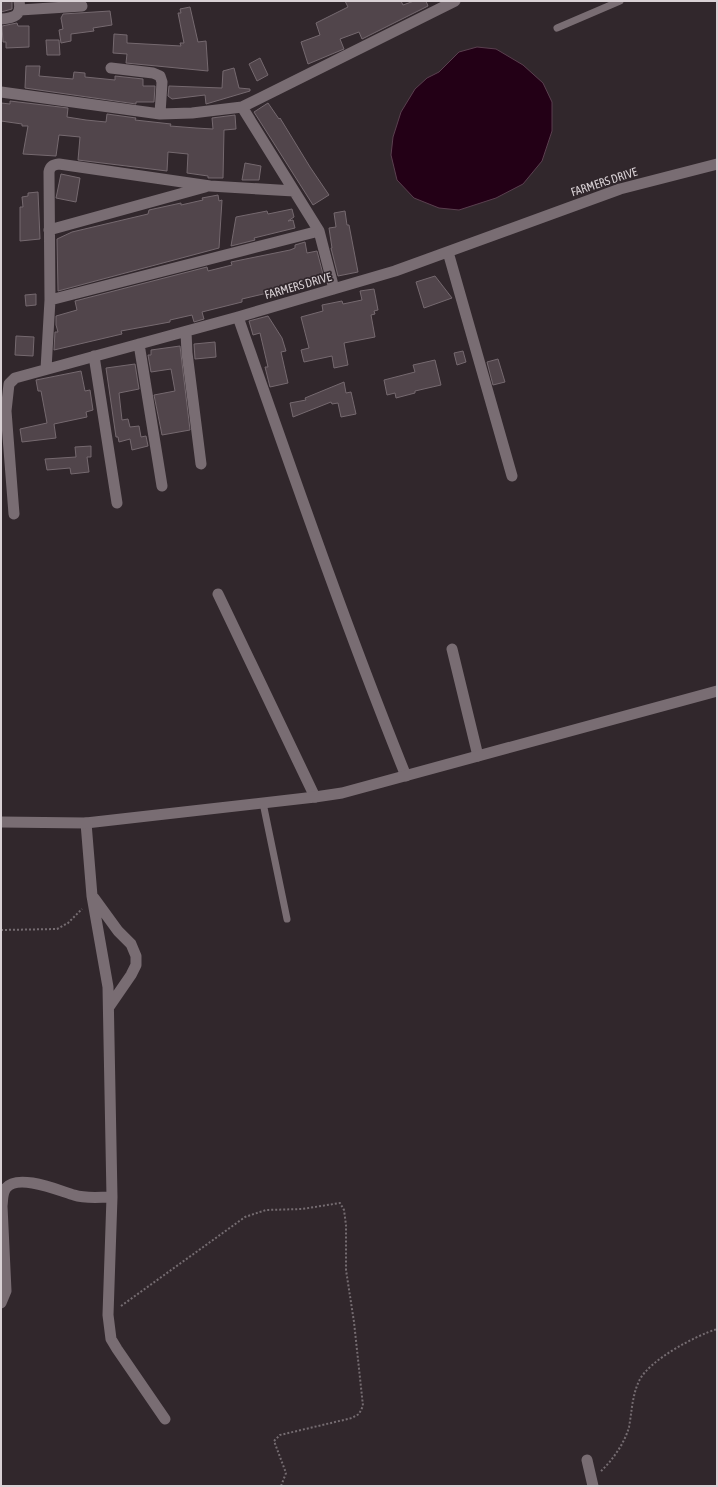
<svg xmlns="http://www.w3.org/2000/svg" width="718" height="1487" viewBox="0 0 718 1487" font-family="'Asap Condensed',sans-serif">
<style>
.water{fill:#230016;stroke:#5a3f4f}
.building{fill:#51454b;stroke:#75696f}
.lines{fill:none;stroke-linecap:round;stroke-linejoin:round}
.path{stroke:#756c71;stroke-width:2;stroke-dasharray:2 2;stroke-linecap:butt}
.service{stroke:#796d73;stroke-width:7}
.minor{stroke:#796d73;stroke-width:11}
.tertiary{stroke:#796d73;stroke-width:11}
.labels{text-anchor:middle;stroke-width:3.5;stroke-linejoin:round;paint-order:stroke}
.street-label{font-size:12px;fill:#d9d1d5;stroke:#31272c}
</style>
<rect width="100%" height="100%" fill="#31272c"/>
<path class="water" d="M 477,47 L 496,49 L 523,65 L 543,83 L 552,102 L 552,131 L 542,161 L 523,184 L 496,198 L 459,210 L 439,208 L 414,198 L 397,180 L 391,155 L 393,137 L 401,112 L 415,89 L 427,78 L 439,72 L 459,52 Z"/>
<path class="building" d="M 1,1 L 12,1 L 12,9 L 1,12 Z
M 345,1 L 401,1 L 403,5 L 414,1 L 426,1 L 428,6 L 362,39 L 359,32 L 340,39 L 344,49 L 308,64 L 301,42 L 320,35 L 316,23 L 348,7 Z
M 190,7 L 198,42 L 206,41 L 208,71 L 126,63 L 127,54 L 113,53 L 114,34 L 127,35 L 127,43 L 181,46 L 180,43 L 184,43 L 178,13 L 181,13 L 180,9 Z
M 110,11 L 112,25 L 93,28 L 94,31 L 71,34 L 71,41 L 61,43 L 59,30 L 63,29 L 61,18 L 63,14 Z
M 17,23 L 18,26 L 29,26 L 29,47 L 6,48 L 6,42 L 3,42 L 2,26 Z
M 46,40 L 59,40 L 60,55 L 47,55 Z
M 260,58 L 268,75 L 257,81 L 249,64 Z
M 26,66 L 40,66 L 39,76 L 73,79 L 74,72 L 85,73 L 85,77 L 115,80 L 115,76 L 143,79 L 143,86 L 155,86 L 154,102 L 136,102 L 136,104 L 25,88 Z
M 234,68 L 239,88 L 250,89 L 250,91 L 206,104 L 205,95 L 172,99 L 168,96 L 169,86 L 222,88 L 223,71 Z
M 10,101 L 68,108 L 67,117 L 86,120 L 106,122 L 107,114 L 136,118 L 135,120 L 171,124 L 170,126 L 196,128 L 213,129 L 212,118 L 235,115 L 236,129 L 224,130 L 223,178 L 208,178 L 208,176 L 187,173 L 188,154 L 168,152 L 167,171 L 78,160 L 80,137 L 59,135 L 56,156 L 23,154 L 28,126 L 22,126 L 22,124 L 1,121 L 1,103 L 10,104 Z
M 268,103 L 279,119 L 280,118 L 310,167 L 329,195 L 313,205 L 254,112 Z
M 245,163 L 261,166 L 259,180 L 242,180 Z
M 61,174 L 80,178 L 76,202 L 56,198 Z
M 38,192 L 40,239 L 20,241 L 20,207 L 23,207 L 22,197 L 28,196 L 28,193 Z
M 218,195 L 219,201 L 222,200 L 219,248 L 58,291 L 57,239 L 72,232 L 148,214 L 149,210 L 181,203 L 181,205 L 203,200 L 202,198 Z
M 292,209 L 294,217 L 288,221 L 293,220 L 295,228 L 254,238 L 255,240 L 231,246 L 236,217 L 267,211 L 268,214 Z
M 345,211 L 347,225 L 349,225 L 358,272 L 338,276 L 331,248 L 332,248 L 329,228 L 336,227 L 334,213 Z
M 305,242 L 307,253 L 317,251 L 324,278 L 323,280 L 242,299 L 242,302 L 202,312 L 204,319 L 194,322 L 192,315 L 170,320 L 170,322 L 121,331 L 122,334 L 54,350 L 55,332 L 58,332 L 56,325 L 56,316 L 77,310 L 75,301 L 207,267 L 208,271 L 232,265 L 231,262 L 290,250 L 295,248 L 295,245 Z
M 435,276 L 452,298 L 424,308 L 416,282 Z
M 374,289 L 378,310 L 374,311 L 375,314 L 371,315 L 375,337 L 344,343 L 348,365 L 334,368 L 332,356 L 304,362 L 301,350 L 309,348 L 301,317 L 323,311 L 322,305 L 342,301 L 343,304 L 362,300 L 360,291 Z
M 36,294 L 36,305 L 26,306 L 25,295 Z
M 268,316 L 282,338 L 286,351 L 281,352 L 288,383 L 270,387 L 265,367 L 268,367 L 260,333 L 253,335 L 249,321 Z
M 16,336 L 34,337 L 33,356 L 15,355 Z
M 215,342 L 216,357 L 195,359 L 194,344 Z
M 180,346 L 190,430 L 162,435 L 154,395 L 175,391 L 171,369 L 151,372 L 148,355 L 151,355 L 151,350 Z
M 463,351 L 466,362 L 457,365 L 454,353 Z
M 498,359 L 505,382 L 493,385 L 487,362 Z
M 435,360 L 441,385 L 415,391 L 415,393 L 396,398 L 395,393 L 387,395 L 384,380 L 415,372 L 413,365 Z
M 135,364 L 139,389 L 119,393 L 122,420 L 128,419 L 130,427 L 139,426 L 141,437 L 146,436 L 148,446 L 132,450 L 130,439 L 119,442 L 118,437 L 116,437 L 106,368 Z
M 81,371 L 85,391 L 90,390 L 93,410 L 86,412 L 87,417 L 54,424 L 56,438 L 22,442 L 20,429 L 47,423 L 41,391 L 38,391 L 36,380 Z
M 344,382 L 346,393 L 351,392 L 356,414 L 341,417 L 338,403 L 332,404 L 331,402 L 293,417 L 290,403 L 306,400 L 305,398 Z
M 91,446 L 91,457 L 87,457 L 89,472 L 71,474 L 70,468 L 47,470 L 45,459 L 76,457 L 75,447 Z"/>
<g class="lines">
<path class="path" d="M 1,930 L 57,929 L 68,923 L 82,909
M 121,1306 L 245,1217 L 266,1210 L 302,1209 L 340,1203 L 344,1210 L 346,1225 L 346,1270 L 354,1322 L 363,1406 L 359,1414 L 352,1418 L 280,1435 L 274,1441 L 286,1473 L 281,1486
M 601,1471 C 613,1460 625,1442 629,1427 C 632,1411 632,1396 639,1381 C 649,1360 695,1336 717,1329"/>
<path class="service" d="M 557,28 L 620,1
M 263,803 L 287,919"/>
<path class="minor" d="M 20,10 L 82,6
M 1,19 C 14,18 22,16 19,1
M 111,68 L 153,73 L 160,76 L 162,82 L 160,114
M 1,92 L 160,114 L 192,113 L 242,107 L 455,1
M 242,107 L 319,231 L 334,289
M 49,230 L 205,187
M 448,252 L 512,476
M 50,300 L 319,231
M 238,317 C 292,471 345,625 406,776
M 186,332 L 187,353 L 201,464
M 139,344 L 162,486
M 94,356 L 117,503
M 46,369 L 50,300 L 49,172 C 50,166 53,165 59,164 L 210,186 L 294,191
M 14,514 L 6,411 L 9,384 L 15,378 L 238,317 L 395,271 L 620,189 L 717,164
M 218,594 L 315,797
M 452,649 L 478,756
M 86,823 L 92,896 L 108,987 L 112,1197 L 108,1315 L 111,1339 L 117,1349 L 165,1419
M 94,898 L 118,931 L 131,944 L 136,956 L 136,965 L 131,975 L 109,1007
M 1,1303 L 6,1291 L 2,1206 C 3,1199 2,1193 6,1188 C 18,1173 60,1191 74,1195 C 86,1199 99,1197 112,1197
M 587,1460 L 593,1486"/>
<path class="tertiary" d="M 1,822 L 86,823 L 315,797 L 342,793 L 717,691"/>
</g>
<g class="labels">
<g class="street-label">
<text transform="translate(604 182) rotate(-18)" y="4">FARMERS DRIVE</text>
<text transform="translate(298 286) rotate(-16)" y="4">FARMERS DRIVE</text>
</g>
</g>
<rect width="718" height="1487" fill="none" stroke="#d9d1d5" stroke-width="4"/>
</svg>
